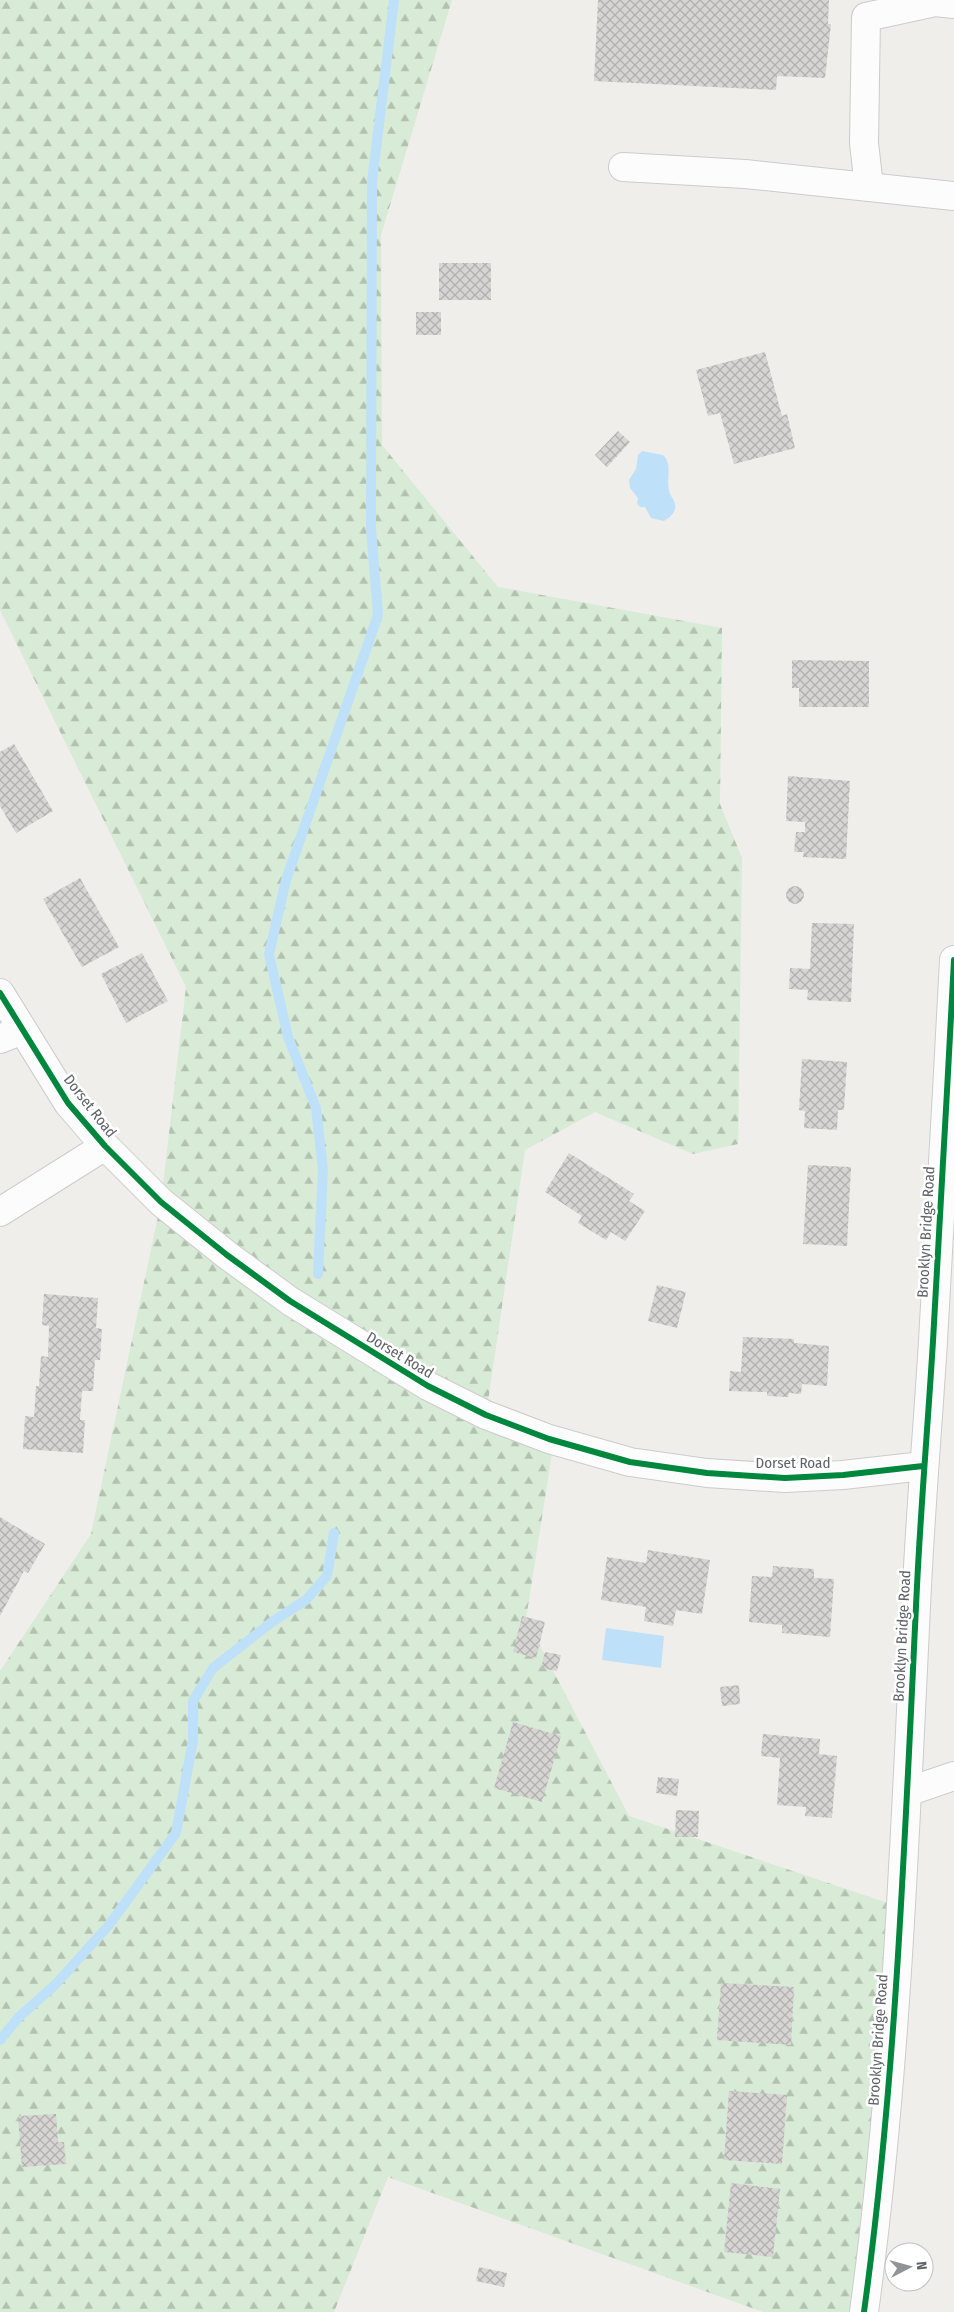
<svg xmlns="http://www.w3.org/2000/svg" width="954" height="2312" viewBox="0 0 954 2312" font-family="'Fira Sans Condensed',sans-serif">
<style>
.forest{fill:url(#forest-firs)}
.water{fill:#bfe0f9}
.lines{fill:none;stroke-linecap:round;stroke-linejoin:round}
.stream{stroke:#bfe0f9;stroke-width:10}
.building{fill:url(#building-cross-hatch)}
.minor-casing{stroke:#cbcccc;stroke-width:30}
.minor{stroke:#fdfcfc;stroke-width:28}
.cycleway-casing{stroke:#fff;stroke-width:9}
.cycleway{stroke:#00873e;stroke-width:6}
.labels{text-anchor:middle;stroke-width:5;stroke-linejoin:round;paint-order:stroke}
.street-label{font-size:15px;fill:#5f6368;stroke:#fff}
</style>
<defs>
<pattern id="forest-firs" width="22" height="20" patternUnits="userSpaceOnUse" patternTransform="scale(1.25)"><rect width="22" height="20" fill="#d8ebd6"/><path d="M5 1l3.5 6h-7zM16 11l3.5 6h-7z" fill="#b2c2b1"/></pattern>
<pattern id="building-cross-hatch" width="8" height="8" patternUnits="userSpaceOnUse" patternTransform="scale(1.25)"><rect width="8" height="8" fill="#d6d5d3"/><path d="M0 0l8 8M0 8l8-8" fill="none" stroke="#b1b0af"/></pattern>
</defs>
<rect width="100%" height="100%" fill="#efeeea"/>
<path class="forest" d="M 0,0 L 452,0 L 381,235 L 382,445 L 498,587 L 722,628 L 720,804 L 742,858 L 738,1144 L 693,1154 L 595,1112 L 525,1150 L 486,1415 L 554,1441 L 526,1619 L 629,1816 L 900,1907 L 862,2312 L 763,2312 L 388,2177 L 334,2312 L 0,2312 L 0,1671 L 91,1534 L 161,1202 L 186,987 L 0,610 Z"/>
<path class="water" d="M 642,451 L 663,455 C 673,465 666,478 669,490 C 670,498 677,500 675,509 C 674,514 669,518 664,521 L 651,518 L 645,507 L 640,507 L 637,503 L 638,498 L 630,488 L 629,480 L 636,469 L 638,455 Z
M 606,1628 L 664,1636 L 661,1668 L 602,1660 Z"/>
<g class="lines">
<path class="stream" d="M 318,1274 L 323,1170 L 316,1108 L 288,1037 L 269,954 L 286,880 L 378,615 L 371,528 L 372,182 L 394,0
M 0,2040 L 19,2017 L 56,1984 L 109,1925 L 176,1833 L 193,1740 L 193,1701 L 213,1668 L 272,1622 L 306,1600 L 327,1576 L 334,1533"/>
</g>
<path class="building" d="M 598,0 L 829,0 L 828,24 L 831,24 L 825,78 L 777,76 L 776,90 L 594,81 Z
M 439,263 L 491,263 L 491,300 L 439,300 Z
M 416,312 L 441,312 L 441,335 L 416,335 Z
M 765,352 L 782,416 L 787,414 L 795,448 L 734,464 L 720,413 L 708,416 L 696,370 Z
M 618,431 L 630,442 L 607,467 L 595,455 Z
M 792,660 L 869,661 L 869,707 L 799,707 L 799,688 L 792,688 Z
M 14,744 L 53,811 L 16,833 L 0,806 L 0,752 Z
M 788,776 L 850,781 L 846,859 L 803,857 L 804,852 L 794,852 L 796,832 L 805,832 L 805,822 L 786,821 Z
M 80,878 L 119,947 L 82,967 L 43,899 Z
M786 895a9 9 0 1 1 18 0a9 9 0 1 1-18 0Z
M 812,923 L 854,924 L 851,1002 L 807,1000 L 808,990 L 789,989 L 790,968 L 810,969 Z
M 142,953 L 168,1001 L 126,1023 L 101,974 Z
M 802,1059 L 847,1062 L 844,1110 L 838,1110 L 837,1130 L 804,1128 L 805,1111 L 799,1110 Z
M 569,1153 L 634,1194 L 629,1201 L 645,1211 L 625,1241 L 611,1232 L 606,1240 L 578,1223 L 582,1216 L 545,1192 Z
M 808,1165 L 851,1167 L 847,1246 L 803,1244 Z
M 657,1285 L 686,1292 L 677,1328 L 648,1321 Z
M 44,1294 L 98,1298 L 96,1328 L 102,1329 L 100,1360 L 95,1360 L 93,1391 L 82,1391 L 80,1420 L 85,1420 L 83,1453 L 23,1449 L 25,1416 L 34,1417 L 36,1386 L 39,1386 L 41,1356 L 48,1357 L 49,1326 L 42,1325 Z
M 743,1337 L 794,1339 L 794,1343 L 829,1346 L 827,1386 L 802,1384 L 801,1394 L 789,1393 L 788,1397 L 767,1396 L 767,1392 L 729,1391 L 730,1371 L 741,1372 Z
M 0,1517 L 45,1544 L 28,1573 L 24,1571 L 0,1616 Z
M 648,1550 L 710,1560 L 702,1614 L 676,1610 L 673,1626 L 644,1621 L 646,1607 L 601,1600 L 607,1557 L 646,1563 Z
M 773,1566 L 814,1569 L 814,1578 L 834,1579 L 830,1637 L 782,1633 L 782,1625 L 749,1622 L 752,1576 L 772,1577 Z
M 522,1616 L 545,1622 L 536,1658 L 513,1652 Z
M 545,1652 L 561,1655 L 557,1671 L 541,1668 Z
M 739,1685 L 740,1704 L 722,1706 L 720,1687 Z
M 513,1722 L 561,1736 L 542,1802 L 494,1788 Z
M 763,1734 L 820,1739 L 819,1754 L 837,1756 L 832,1818 L 805,1816 L 806,1807 L 777,1805 L 780,1758 L 761,1756 Z
M 658,1777 L 679,1779 L 677,1796 L 656,1793 Z
M 676,1810 L 699,1811 L 698,1837 L 675,1837 Z
M 721,1983 L 794,1987 L 791,2045 L 717,2040 Z
M 729,2091 L 787,2095 L 782,2164 L 724,2160 Z
M 56,2114 L 58,2142 L 64,2142 L 66,2164 L 22,2167 L 18,2116 Z
M 731,2183 L 780,2189 L 773,2257 L 724,2252 Z
M 479,2267 L 507,2273 L 504,2287 L 476,2281 Z"/>
<g class="lines">
<g class="minor-casing">
<path id="minor" d="M 623,167 L 745,174 L 954,196
M 869,187 L 864,143 L 866,17 L 935,2 L 954,4
M 0,993 L 68,1103 L 105,1146 L 161,1202 L 227,1255 L 290,1301 L 428,1386 L 486,1415 L 549,1439 L 630,1462 L 707,1473 L 785,1478 L 843,1475 L 923,1466
M 0,1039 L 22,1030
M 0,1212 L 105,1146
M 907,1792 L 954,1776
M 864,2312 C 897,2072 905,1828 917,1586 C 921,1504 928,1423 933,1341 C 941,1214 947,1087 954,960"/>
</g>
<use href="#minor" class="minor"/>
<g class="cycleway-casing">
<path id="cycleway" d="M 0,993 L 68,1103 L 105,1146 L 161,1202 L 227,1255 L 290,1301 L 428,1386 L 486,1415 L 549,1439 L 630,1462 L 707,1473 L 785,1478 L 843,1475 L 923,1466
M 864,2312 C 897,2072 905,1828 917,1586 C 921,1504 928,1423 933,1341 C 941,1214 947,1087 954,960"/>
</g>
<use href="#cycleway" class="cycleway"/>
</g>
<g class="labels">
<g class="street-label">
<text transform="translate(90 1106) rotate(52)" y="5">Dorset Road</text>
<text transform="translate(926 1232) rotate(-87)" y="5">Brooklyn Bridge Road</text>
<text transform="translate(400 1355) rotate(31)" y="5">Dorset Road</text>
<text x="793" y="1468">Dorset Road</text>
<text transform="translate(902 1636) rotate(-87)" y="5">Brooklyn Bridge Road</text>
<text transform="translate(878 2040) rotate(-86)" y="5">Brooklyn Bridge Road</text>
</g>
</g>
<g transform="translate(909 2267) rotate(84)"><circle r="24" fill="#ffffff" stroke="#bfc1c3"/>
<path d="M0-4L9 19L0 12L-9 19Z" fill="#919496"/>
<text y="-8" font-size="14" font-weight="bold" text-anchor="middle" fill="#5f6368">N</text>
</g>
</svg>
